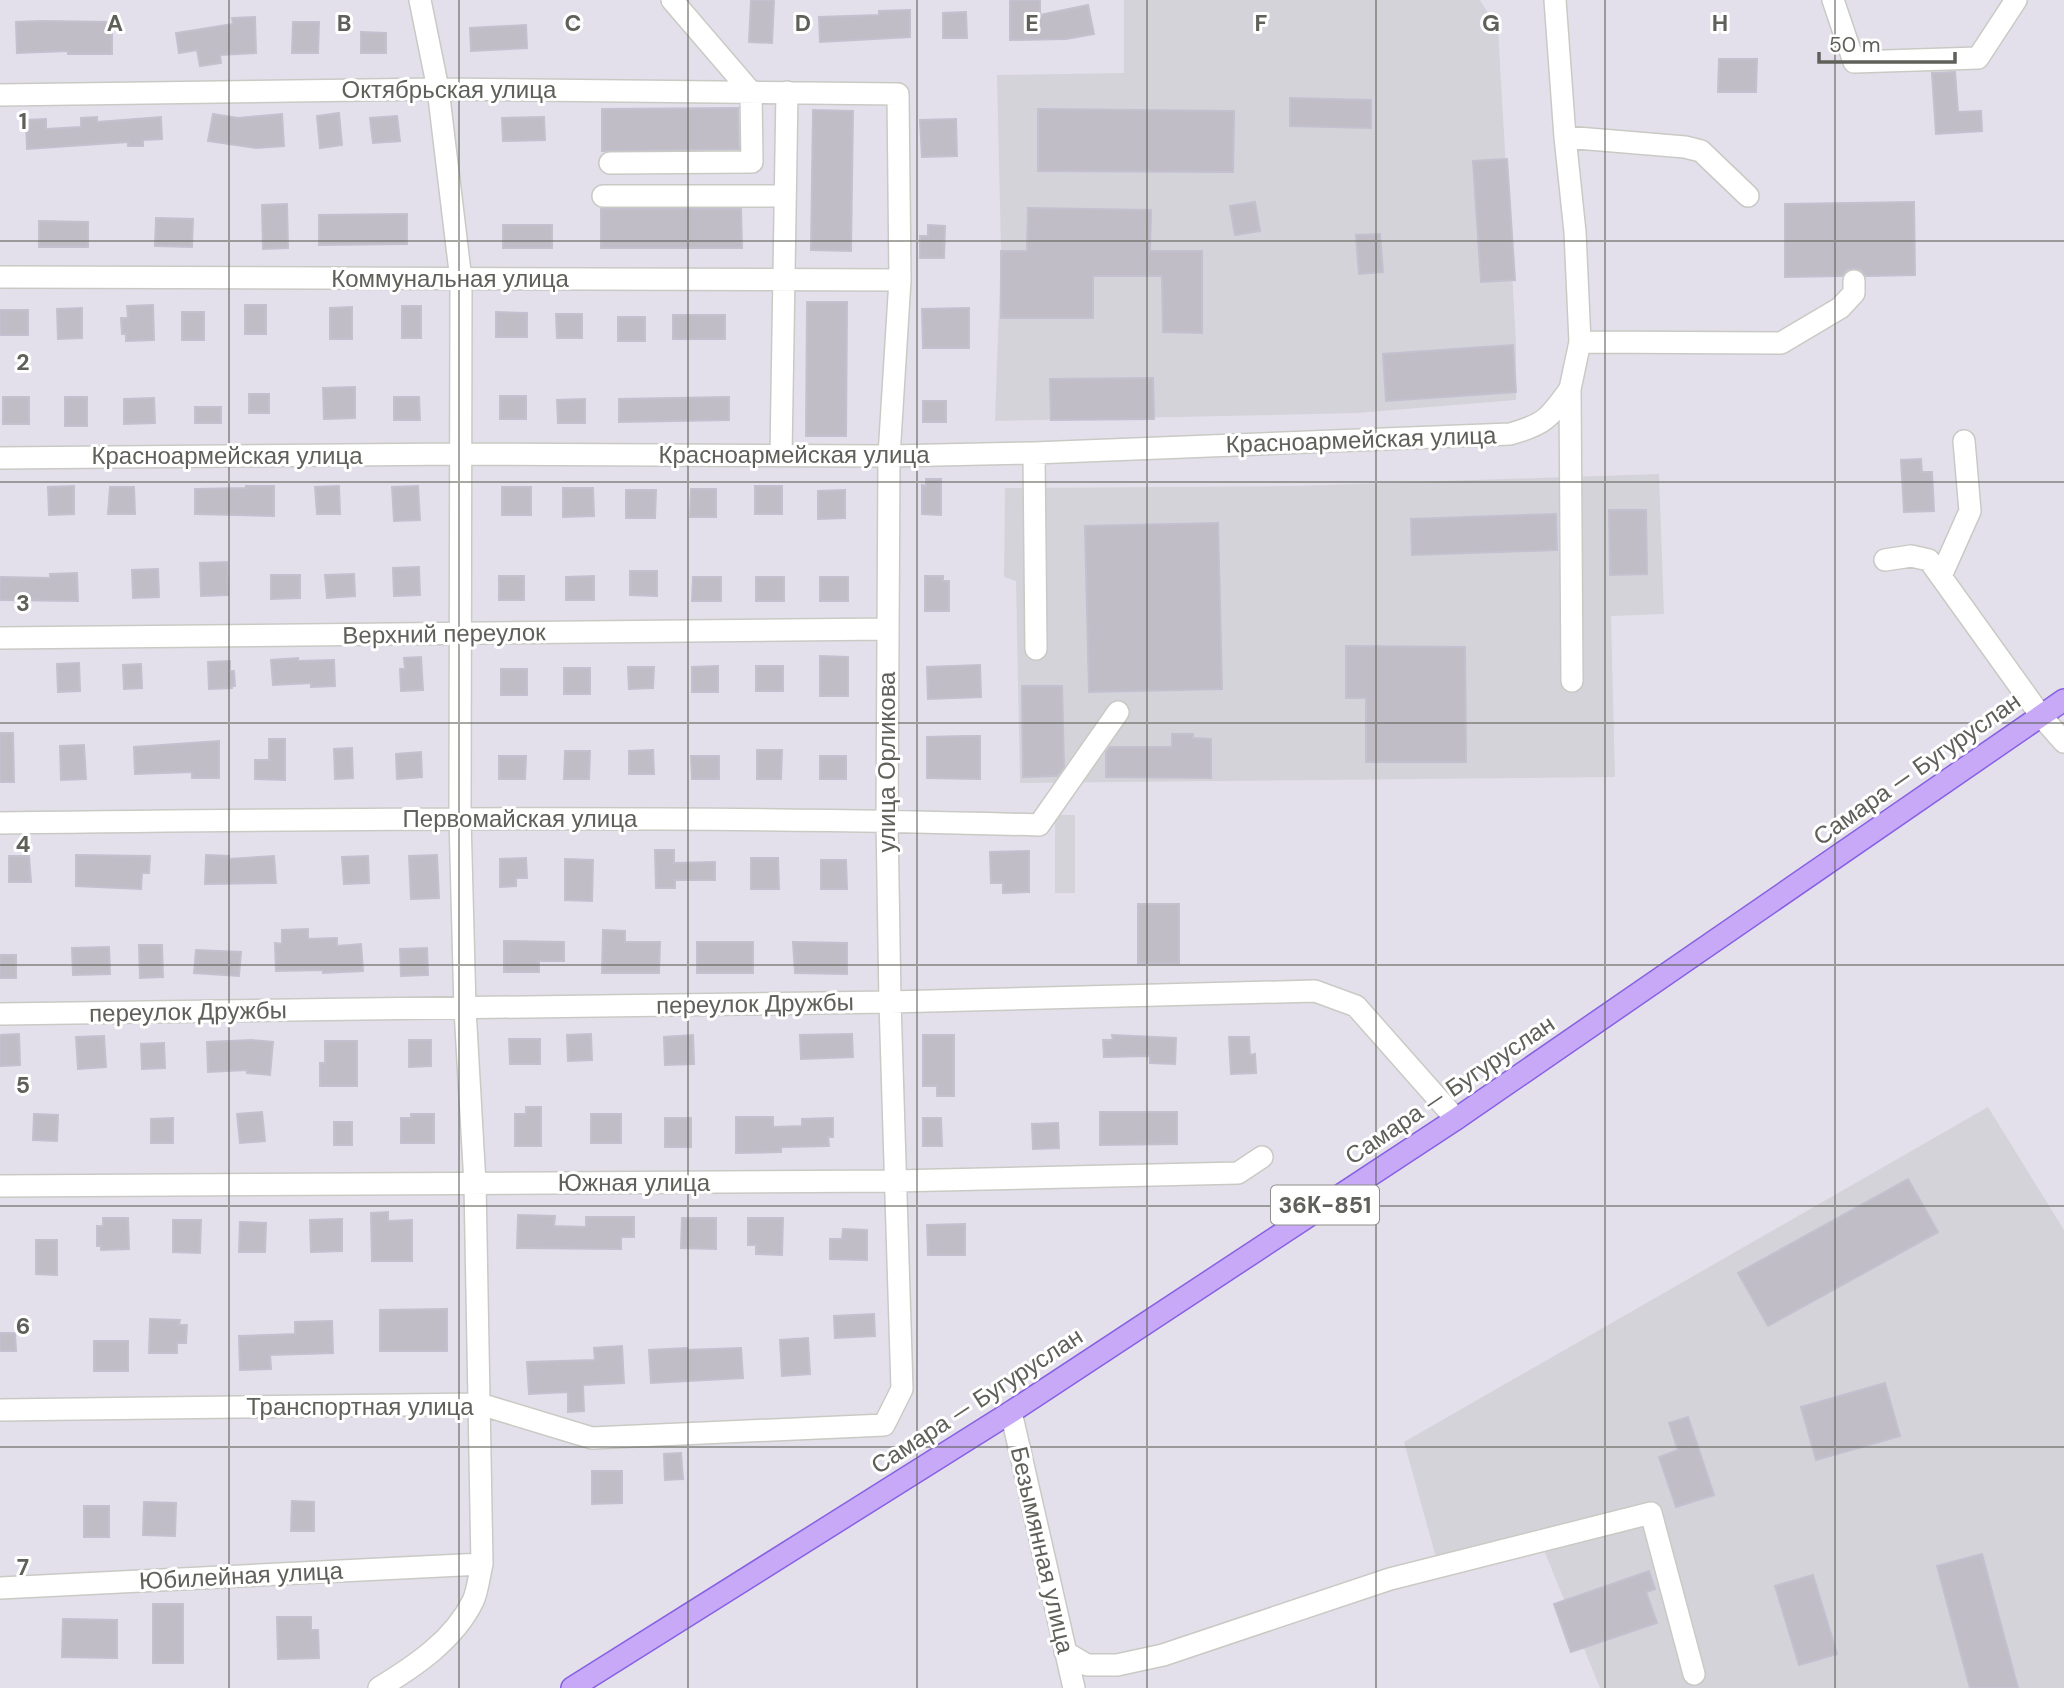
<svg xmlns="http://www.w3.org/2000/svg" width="2064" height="1688" viewBox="0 0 2064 1688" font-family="'DM Sans',sans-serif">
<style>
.industrial{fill:#d4d3d9}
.building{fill:#c0bdc6;stroke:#c3c0cf;stroke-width:2}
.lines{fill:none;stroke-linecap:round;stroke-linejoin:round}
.minor-casing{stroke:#c9cac4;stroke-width:24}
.major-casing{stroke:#8661e3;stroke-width:24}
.minor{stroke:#fff;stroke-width:21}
.major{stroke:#c8a9f7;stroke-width:21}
.grid{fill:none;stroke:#5f6059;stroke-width:2;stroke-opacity:0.55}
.labels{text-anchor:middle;stroke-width:6;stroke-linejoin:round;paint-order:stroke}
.shield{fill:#fff;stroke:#8f908b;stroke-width:2}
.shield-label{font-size:23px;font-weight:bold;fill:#5f6059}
.street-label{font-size:24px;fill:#5f6059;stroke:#fff}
.grid-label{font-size:23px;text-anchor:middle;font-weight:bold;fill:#5f6059;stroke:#fff;stroke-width:6;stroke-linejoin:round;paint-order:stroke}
</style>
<rect width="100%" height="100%" fill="#e4e0eb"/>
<path class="industrial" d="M 1124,0 L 1480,0 L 1498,29 L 1516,342 L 1516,400 L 1357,413 L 995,421 L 1001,250 L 997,75 L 1124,73 Z
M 1659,474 L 1664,614 L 1611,616 L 1615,777 L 1020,783 L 1016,581 L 1004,577 L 1005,488 L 1293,486 Z
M 1055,815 L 1075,815 L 1075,893 L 1055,893 Z
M 1988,1107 L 2064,1230 L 2064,1688 L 1600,1688 L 1537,1533 L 1437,1561 L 1404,1442 Z"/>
<path class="building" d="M 751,0 L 774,0 L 772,43 L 749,42 Z
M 1010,0 L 1040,0 L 1040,15 L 1088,5 L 1094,34 L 1066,39 L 1010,40 Z
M 910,10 L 910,37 L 820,42 L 819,17 L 879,15 L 879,11 Z
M 966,12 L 967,38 L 943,38 L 943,13 Z
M 255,17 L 256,53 L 220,55 L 221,63 L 200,66 L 197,50 L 179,53 L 176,33 L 233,24 L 232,18 Z
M 41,21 L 112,22 L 112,54 L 68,54 L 68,51 L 17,53 L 16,22 Z
M 293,22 L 319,22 L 318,53 L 292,53 Z
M 526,25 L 527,48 L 471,51 L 470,28 Z
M 361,32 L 386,33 L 386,53 L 361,53 Z
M 1719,59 L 1757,59 L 1756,92 L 1718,92 Z
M 1955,72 L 1958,112 L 1981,111 L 1982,131 L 1936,134 L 1932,73 Z
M 1290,98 L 1371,100 L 1371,128 L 1290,126 Z
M 738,108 L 739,149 L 602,151 L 602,109 Z
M 1038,109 L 1234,111 L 1233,172 L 1038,171 Z
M 813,110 L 853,111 L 851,251 L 811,250 Z
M 339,113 L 342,145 L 320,148 L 317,116 Z
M 213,114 L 238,118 L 282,114 L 284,146 L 256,148 L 208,141 Z
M 397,116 L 400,141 L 373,143 L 370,118 Z
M 97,117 L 97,122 L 161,117 L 162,139 L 143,140 L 143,146 L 128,146 L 128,142 L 27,149 L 26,120 L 46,119 L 46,129 L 81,127 L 81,118 Z
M 544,117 L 545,140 L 503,141 L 502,118 Z
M 956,119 L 957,156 L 922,157 L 920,120 Z
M 1507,159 L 1515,280 L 1481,282 L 1473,161 Z
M 1255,202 L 1260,231 L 1235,235 L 1230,206 Z
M 1914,202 L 1915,275 L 1866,276 L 1861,270 L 1853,268 L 1847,270 L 1842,276 L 1785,277 L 1785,204 Z
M 287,204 L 288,248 L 263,249 L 262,205 Z
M 1028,208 L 1151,210 L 1150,251 L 1202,251 L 1202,333 L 1163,332 L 1162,276 L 1093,276 L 1093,318 L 1001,318 L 1001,251 L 1027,251 Z
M 601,209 L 741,209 L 742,248 L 601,248 Z
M 407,214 L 407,244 L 319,245 L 319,215 Z
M 156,218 L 193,219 L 192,247 L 155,246 Z
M 39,221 L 88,222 L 88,247 L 39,247 Z
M 503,225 L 552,225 L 552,248 L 503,248 Z
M 928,225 L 945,226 L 944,258 L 920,258 L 920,236 L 928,236 Z
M 1380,234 L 1383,272 L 1359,274 L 1356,235 Z
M 807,302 L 847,302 L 846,436 L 806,436 Z
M 153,305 L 154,340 L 126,341 L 126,334 L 122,334 L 121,318 L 128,318 L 127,306 Z
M 245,305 L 266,305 L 266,334 L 245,334 Z
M 402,306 L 421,306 L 421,338 L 402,338 Z
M 352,307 L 352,339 L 330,339 L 330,308 Z
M 82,308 L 82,338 L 58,339 L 57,309 Z
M 969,308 L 969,348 L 923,348 L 922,309 Z
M 0,310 L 28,310 L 28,335 L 0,335 Z
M 182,312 L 204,312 L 204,340 L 182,340 Z
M 496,312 L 527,313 L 527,337 L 496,337 Z
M 556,314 L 582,314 L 582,338 L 557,338 Z
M 673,315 L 725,315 L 725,339 L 673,339 Z
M 618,317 L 645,317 L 645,341 L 618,341 Z
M 1513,345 L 1516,392 L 1386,401 L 1383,354 Z
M 1153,378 L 1154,419 L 1051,420 L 1050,379 Z
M 355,387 L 355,418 L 324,419 L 323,388 Z
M 249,394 L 269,394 L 269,413 L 249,413 Z
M 500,396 L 526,396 L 526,419 L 500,419 Z
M 3,397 L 29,397 L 29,424 L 3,424 Z
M 65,397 L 87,397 L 87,426 L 65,426 Z
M 394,397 L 419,397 L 420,420 L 394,420 Z
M 729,397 L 729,420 L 619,422 L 619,399 Z
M 154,398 L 155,423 L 124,424 L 124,399 Z
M 585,399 L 585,423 L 558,423 L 557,400 Z
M 923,401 L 946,401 L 946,422 L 923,422 Z
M 195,407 L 221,407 L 221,423 L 195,423 Z
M 1921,459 L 1922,472 L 1932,472 L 1934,511 L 1904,512 L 1901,460 Z
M 926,479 L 941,479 L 941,515 L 922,514 L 922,485 L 926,486 Z
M 74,486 L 74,514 L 49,515 L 48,487 Z
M 246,486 L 274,486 L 274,516 L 195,514 L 195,489 L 246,488 Z
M 339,486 L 340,514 L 317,514 L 315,487 Z
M 418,486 L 420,520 L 394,521 L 392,487 Z
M 755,486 L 782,486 L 782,514 L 755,514 Z
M 110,487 L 134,487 L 135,514 L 108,514 Z
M 502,487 L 531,487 L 531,515 L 502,515 Z
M 563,488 L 593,488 L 594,516 L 563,517 Z
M 691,489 L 716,489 L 716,517 L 690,517 Z
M 626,490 L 656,490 L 655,518 L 626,518 Z
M 845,490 L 845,518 L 818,519 L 818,491 Z
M 1609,510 L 1646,510 L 1647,574 L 1610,575 Z
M 1556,514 L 1557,550 L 1412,555 L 1411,519 Z
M 1218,523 L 1222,689 L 1089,692 L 1085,526 Z
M 227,562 L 228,595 L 201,596 L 200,563 Z
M 419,567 L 420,595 L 394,596 L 393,568 Z
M 158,569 L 159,597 L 133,598 L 132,570 Z
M 630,571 L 657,571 L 657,596 L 630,595 Z
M 77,573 L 78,601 L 0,600 L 0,577 L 50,578 L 50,574 Z
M 354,574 L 355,596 L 327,598 L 325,575 Z
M 271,575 L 300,575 L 300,598 L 271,599 Z
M 499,576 L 524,576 L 524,600 L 499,600 Z
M 594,576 L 594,600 L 566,600 L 566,577 Z
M 925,576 L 943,576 L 943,581 L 949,581 L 949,611 L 925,611 Z
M 693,577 L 721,577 L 721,601 L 692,601 Z
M 756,577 L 784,577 L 784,601 L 756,601 Z
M 820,577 L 848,577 L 848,601 L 820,601 Z
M 1346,646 L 1465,647 L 1466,762 L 1366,762 L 1366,698 L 1346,698 Z
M 820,656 L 848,657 L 848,696 L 820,696 Z
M 421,657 L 423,690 L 401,691 L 400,669 L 405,669 L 404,658 Z
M 298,658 L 298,661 L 334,660 L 335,686 L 311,687 L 311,683 L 273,685 L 271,660 Z
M 230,661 L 230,671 L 234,671 L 235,686 L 232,686 L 232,688 L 209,689 L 208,662 Z
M 79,663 L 80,691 L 58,692 L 57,664 Z
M 141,664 L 142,688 L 124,689 L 123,665 Z
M 980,665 L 981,697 L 928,699 L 927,667 Z
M 718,666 L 718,692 L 692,692 L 692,667 Z
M 756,666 L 783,666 L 783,691 L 756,691 Z
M 628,667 L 654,667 L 653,688 L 629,689 Z
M 564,668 L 590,668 L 590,694 L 564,694 Z
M 501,669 L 527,669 L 527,695 L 501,695 Z
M 1022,686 L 1062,686 L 1064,767 L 1057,776 L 1023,777 Z
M 0,733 L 13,733 L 14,782 L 0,782 Z
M 1172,734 L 1193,734 L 1193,738 L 1211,739 L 1211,778 L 1106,777 L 1106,752 L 1110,747 L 1172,747 Z
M 965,736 L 980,736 L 980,779 L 927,778 L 927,737 Z
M 269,739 L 285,739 L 285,780 L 255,779 L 255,760 L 269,760 Z
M 219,741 L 219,778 L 192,778 L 192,772 L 135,774 L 134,747 Z
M 84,745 L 86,779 L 61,780 L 60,746 Z
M 352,748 L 353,778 L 335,779 L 334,749 Z
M 653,750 L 654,774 L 629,774 L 629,751 Z
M 757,750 L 782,750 L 781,779 L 757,779 Z
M 565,751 L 590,751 L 589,779 L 564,779 Z
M 421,752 L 422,777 L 397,779 L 396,754 Z
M 499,756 L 526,756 L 525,779 L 499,779 Z
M 691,756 L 719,756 L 719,779 L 692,779 Z
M 820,756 L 846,756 L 846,779 L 820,779 Z
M 655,850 L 674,850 L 674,863 L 715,862 L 715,880 L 675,880 L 675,888 L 656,888 Z
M 1029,851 L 1029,892 L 1003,893 L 1003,883 L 991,883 L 990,852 Z
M 76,855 L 150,856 L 149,873 L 142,873 L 141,889 L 76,886 Z
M 206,855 L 229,856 L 229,859 L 274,856 L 276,883 L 205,884 Z
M 437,855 L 439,898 L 411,899 L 409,856 Z
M 9,856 L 29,856 L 31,882 L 9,882 Z
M 368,856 L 369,883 L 344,884 L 342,857 Z
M 526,858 L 527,878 L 516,878 L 516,886 L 500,887 L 500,859 Z
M 751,858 L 778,858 L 779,889 L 751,889 Z
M 565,859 L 593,860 L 592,901 L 565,900 Z
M 821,860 L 846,860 L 847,889 L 821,889 Z
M 1138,904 L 1179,904 L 1179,963 L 1138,963 Z
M 308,929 L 308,939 L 337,938 L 337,946 L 361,944 L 363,971 L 323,973 L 323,970 L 276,971 L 275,943 L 282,944 L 282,930 Z
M 603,930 L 625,931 L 625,942 L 660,942 L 659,973 L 602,973 Z
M 504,941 L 564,942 L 564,961 L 539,961 L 539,972 L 504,972 Z
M 697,942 L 753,942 L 753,973 L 697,973 Z
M 793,942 L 847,943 L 847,974 L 795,973 Z
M 139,945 L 162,945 L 163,977 L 140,978 Z
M 109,947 L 110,974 L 73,975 L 72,948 Z
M 427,948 L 428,975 L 401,976 L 400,949 Z
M 196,950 L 241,952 L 239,976 L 194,973 Z
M 0,955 L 16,955 L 16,978 L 0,978 Z
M 19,1034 L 20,1065 L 0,1066 L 0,1035 Z
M 591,1034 L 592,1060 L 568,1061 L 567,1035 Z
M 852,1034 L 853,1057 L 801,1059 L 800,1035 Z
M 693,1035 L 694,1064 L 665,1065 L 664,1037 Z
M 923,1035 L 954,1035 L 954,1096 L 937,1096 L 937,1086 L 923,1086 Z
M 1112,1035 L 1176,1038 L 1175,1064 L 1150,1063 L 1150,1056 L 1104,1057 L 1103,1040 L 1113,1040 Z
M 104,1036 L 106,1067 L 78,1069 L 76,1037 Z
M 1229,1037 L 1249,1037 L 1250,1055 L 1255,1054 L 1256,1073 L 1231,1074 Z
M 509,1039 L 540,1039 L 540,1064 L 510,1064 Z
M 252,1040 L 273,1042 L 270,1075 L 247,1073 L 247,1070 L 208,1072 L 207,1042 Z
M 409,1040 L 431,1040 L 431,1066 L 409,1067 Z
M 325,1041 L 357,1041 L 357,1086 L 320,1086 L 320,1063 L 325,1063 Z
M 164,1043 L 165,1068 L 142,1069 L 141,1044 Z
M 526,1107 L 541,1107 L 541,1146 L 515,1146 L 515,1114 L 526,1114 Z
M 262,1112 L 265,1141 L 240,1143 L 237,1114 Z
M 1100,1112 L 1177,1112 L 1177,1144 L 1100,1145 Z
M 34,1114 L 58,1115 L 57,1141 L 33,1140 Z
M 411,1114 L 434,1114 L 434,1143 L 401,1143 L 401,1118 L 411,1118 Z
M 591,1114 L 621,1114 L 621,1143 L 591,1143 Z
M 736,1117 L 773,1117 L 773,1127 L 802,1126 L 802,1119 L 833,1118 L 833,1137 L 828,1137 L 829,1146 L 781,1147 L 781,1152 L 736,1153 Z
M 173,1118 L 173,1143 L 151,1143 L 151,1119 Z
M 665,1118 L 691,1118 L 691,1147 L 665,1147 Z
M 923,1118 L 941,1118 L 942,1146 L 923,1146 Z
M 334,1122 L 352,1122 L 352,1145 L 334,1145 Z
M 1058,1123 L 1059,1148 L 1033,1149 L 1032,1124 Z
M 1908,1179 L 1938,1232 L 1768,1326 L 1738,1273 Z
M 388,1212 L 388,1221 L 412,1220 L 412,1261 L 372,1261 L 371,1213 Z
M 518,1215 L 555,1216 L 554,1226 L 586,1227 L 586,1217 L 634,1217 L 634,1237 L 621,1237 L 621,1249 L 517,1248 Z
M 103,1218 L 128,1218 L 129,1249 L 101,1250 L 101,1246 L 97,1246 L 97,1226 L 103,1226 Z
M 682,1218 L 716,1218 L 716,1249 L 681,1248 Z
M 748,1218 L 783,1218 L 782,1255 L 756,1254 L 756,1245 L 748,1245 Z
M 342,1219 L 342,1251 L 311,1252 L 310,1220 Z
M 173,1220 L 201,1220 L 200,1253 L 173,1252 Z
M 240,1222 L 266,1223 L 265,1252 L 239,1252 Z
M 965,1224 L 965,1255 L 928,1255 L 927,1225 Z
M 843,1229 L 867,1230 L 867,1260 L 830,1259 L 830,1239 L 842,1239 Z
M 36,1240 L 57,1240 L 57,1275 L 36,1274 Z
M 447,1309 L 447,1351 L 380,1351 L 380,1310 Z
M 874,1314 L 875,1336 L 835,1338 L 834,1316 Z
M 150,1319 L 180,1320 L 179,1325 L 187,1325 L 186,1343 L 177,1343 L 177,1353 L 149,1353 Z
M 332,1321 L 333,1353 L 270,1355 L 271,1369 L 240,1370 L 239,1336 L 295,1334 L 295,1322 Z
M 0,1333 L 15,1333 L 16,1351 L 0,1351 Z
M 808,1338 L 810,1374 L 782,1376 L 780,1340 Z
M 94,1341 L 128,1341 L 128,1371 L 94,1371 Z
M 622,1346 L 624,1383 L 583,1385 L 584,1411 L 568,1412 L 568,1392 L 529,1394 L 527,1362 L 595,1360 L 594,1348 Z
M 687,1348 L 687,1350 L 741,1348 L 743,1378 L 651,1383 L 649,1350 Z
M 1885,1383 L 1900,1436 L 1816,1460 L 1801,1407 Z
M 1688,1417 L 1714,1495 L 1676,1507 L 1659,1457 L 1678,1450 L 1669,1423 Z
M 681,1453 L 683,1479 L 665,1480 L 664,1454 Z
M 592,1471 L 622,1471 L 622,1503 L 592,1504 Z
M 292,1501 L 314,1502 L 314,1531 L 291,1531 Z
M 144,1502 L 176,1503 L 175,1536 L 143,1535 Z
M 84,1506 L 109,1506 L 109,1537 L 84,1537 Z
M 1982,1554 L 2018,1688 L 1970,1688 L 1937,1566 Z
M 1649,1571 L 1655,1589 L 1646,1592 L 1657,1623 L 1571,1652 L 1554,1604 Z
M 1813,1575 L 1837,1654 L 1799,1665 L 1775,1586 Z
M 153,1604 L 183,1604 L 183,1663 L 153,1663 Z
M 277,1617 L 311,1617 L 311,1630 L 318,1630 L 319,1658 L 278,1659 Z
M 63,1619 L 117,1620 L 117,1658 L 62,1657 Z"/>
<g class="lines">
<g class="minor-casing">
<path id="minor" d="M 1555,0 L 1565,137 L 1575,232 L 1580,342 L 1570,389 L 1572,681
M 1833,0 L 1854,62 L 1978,58 L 2016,0
M 0,95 L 438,89 L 898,94 L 900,280 L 889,456 L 887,821 L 890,1002 L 902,1389 L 884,1425 L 592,1438 L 480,1404 L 0,1410
M 1565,137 L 1685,147 L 1701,151 L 1748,196
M 610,163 L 752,162 L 751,92 L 672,0
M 603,196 L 785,196
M 0,277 L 900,280
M 1580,342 L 1781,343 L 1840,308 L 1854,293 L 1854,281
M 1034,453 L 1036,649
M 781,455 L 787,92
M 0,458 L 459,454 L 889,456 L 1034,453 L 1510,434 C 1546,424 1549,418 1570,389
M 1885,560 L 1911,556 L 1929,560 L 2041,716 L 2064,742
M 1941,576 L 1970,511 L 1964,441
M 0,638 L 888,629
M 0,823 C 346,819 693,815 1039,825 L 1118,712
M 0,1014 L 890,1002 L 1315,991 L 1356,1006 L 1456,1119
M 0,1186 L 895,1181 L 1238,1173 L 1262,1157
M 1011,1412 L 1074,1688
M 0,1588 L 482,1564
M 1065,1652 L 1087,1665 L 1117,1665 L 1163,1655 L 1390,1579 L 1651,1513 L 1694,1674
M 379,1688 C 415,1666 454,1640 473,1601 C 478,1590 479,1576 482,1564 L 475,1184 L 465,1009 L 460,818 L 461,280 L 438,89 L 420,0"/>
</g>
<g class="major-casing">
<path id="major" d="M 572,1688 L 1011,1412 L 1456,1119 L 2064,700"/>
</g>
<use href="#minor" class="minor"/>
<use href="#major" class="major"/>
</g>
<path class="grid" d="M 229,0 L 229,1688M 459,0 L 459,1688M 688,0 L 688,1688M 917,0 L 917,1688M 1147,0 L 1147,1688M 1376,0 L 1376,1688M 1605,0 L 1605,1688M 1835,0 L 1835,1688M 0,241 L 2064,241M 0,482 L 2064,482M 0,723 L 2064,723M 0,965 L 2064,965M 0,1206 L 2064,1206M 0,1447 L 2064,1447"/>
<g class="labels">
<rect class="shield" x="1271" y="1185.5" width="108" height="39" rx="5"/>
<g class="shield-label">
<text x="1325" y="1213">36К-851</text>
</g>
<g class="street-label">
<text x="449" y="98">Октябрьская улица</text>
<text x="450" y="287">Коммунальная улица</text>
<text transform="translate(1361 440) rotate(-2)" y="8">Красноармейская улица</text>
<text x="794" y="463">Красноармейская улица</text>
<text x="227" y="464">Красноармейская улица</text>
<text transform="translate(444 634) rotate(-1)" y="8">Верхний переулок</text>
<text transform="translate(887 762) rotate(-90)" y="8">улица Орликова</text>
<text transform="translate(1917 769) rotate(-35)" y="8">Самара — Бугуруслан</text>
<text x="520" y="827">Первомайская улица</text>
<text transform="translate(755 1004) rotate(-1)" y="8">переулок Дружбы</text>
<text transform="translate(188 1012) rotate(-1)" y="8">переулок Дружбы</text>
<text transform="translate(1450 1090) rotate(-34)" y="8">Самара — Бугуруслан</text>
<text x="634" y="1191">Южная улица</text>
<text transform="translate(977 1401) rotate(-33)" y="8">Самара — Бугуруслан</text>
<text x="360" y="1415">Транспортная улица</text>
<text transform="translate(1042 1550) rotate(77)" y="8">Безымянная улица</text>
<text transform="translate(241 1576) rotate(-3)" y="8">Юбилейная улица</text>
</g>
</g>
<g class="grid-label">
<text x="115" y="31">A</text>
<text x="344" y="31">B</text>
<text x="573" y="31">C</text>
<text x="803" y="31">D</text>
<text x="1032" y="31">E</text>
<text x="1261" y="31">F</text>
<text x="1491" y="31">G</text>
<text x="1720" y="31">H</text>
<text x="23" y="129">1</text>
<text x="23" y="370">2</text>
<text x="23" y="611">3</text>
<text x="23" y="852">4</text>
<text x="23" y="1093">5</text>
<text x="23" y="1334">6</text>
<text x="23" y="1575">7</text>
</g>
<path d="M1819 52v10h136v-10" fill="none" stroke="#5f6059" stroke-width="3.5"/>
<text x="1829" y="52" font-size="21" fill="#5f6059" stroke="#ffffff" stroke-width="5" paint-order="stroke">50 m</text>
</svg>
